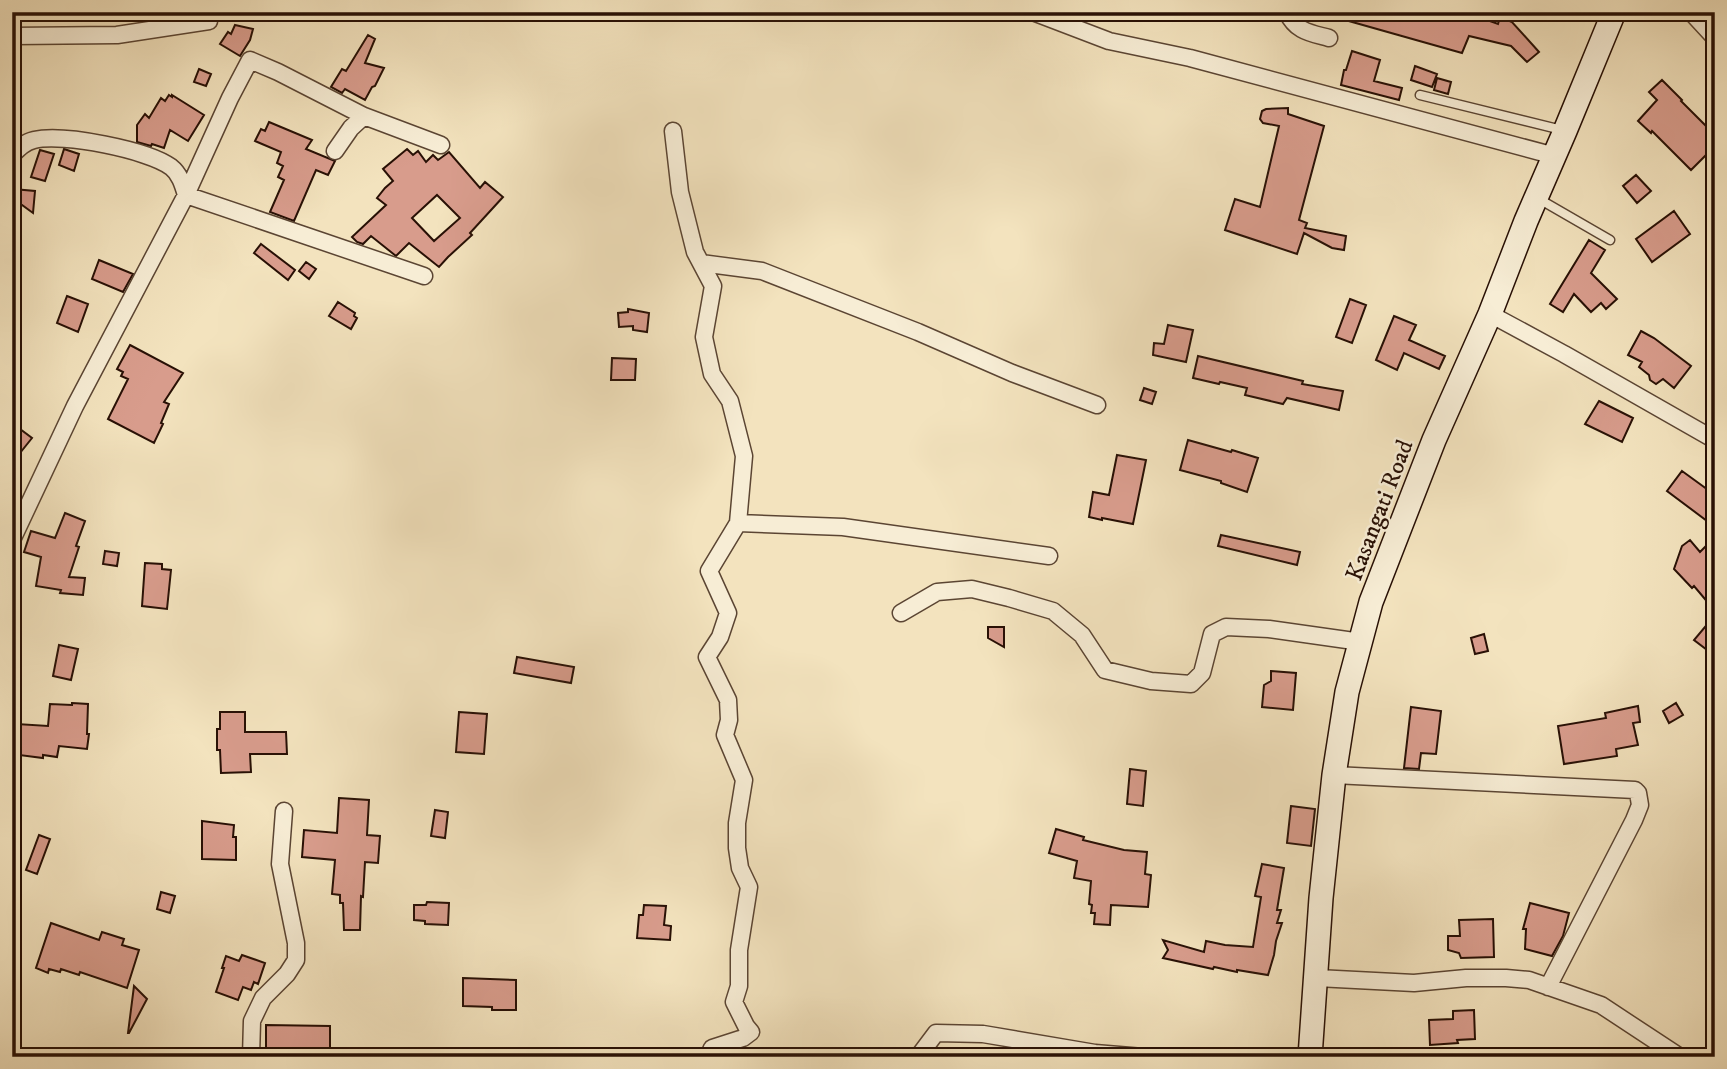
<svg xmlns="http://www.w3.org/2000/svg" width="1727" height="1069" viewBox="0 0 1727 1069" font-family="'IM FELL DW Pica',serif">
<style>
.building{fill:#d89c8c;stroke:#281005;stroke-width:2;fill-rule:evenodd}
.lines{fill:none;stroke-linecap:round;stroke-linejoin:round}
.lane-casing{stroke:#5b4533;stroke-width:11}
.street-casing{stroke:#5b4533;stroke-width:19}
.secondary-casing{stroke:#281005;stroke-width:26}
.lane{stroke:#f7edd5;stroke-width:8}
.street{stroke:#f7edd5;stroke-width:16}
.secondary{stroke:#f7edd5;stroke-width:23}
.labels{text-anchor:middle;stroke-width:5;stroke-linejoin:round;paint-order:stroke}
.street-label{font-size:24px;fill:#281005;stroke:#f7edd5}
</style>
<rect width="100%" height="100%" fill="#f3e3be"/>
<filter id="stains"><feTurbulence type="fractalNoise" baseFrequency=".00286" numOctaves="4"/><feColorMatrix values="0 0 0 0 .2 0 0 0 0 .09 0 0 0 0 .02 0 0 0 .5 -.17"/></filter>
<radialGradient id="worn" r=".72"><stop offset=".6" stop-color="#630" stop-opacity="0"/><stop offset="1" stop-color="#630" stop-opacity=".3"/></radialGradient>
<path class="building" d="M 1332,12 L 1473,12 L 1473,15 L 1498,24 L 1500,17 L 1512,22 L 1539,52 L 1527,62 L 1511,46 L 1469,36 L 1462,53 L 1331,16 Z
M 235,25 L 253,29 L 250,40 L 240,56 L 220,44 L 228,32 L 231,34 Z
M 368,35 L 375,39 L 365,63 L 384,68 L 375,86 L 372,87 L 365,100 L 345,89 L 342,93 L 331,87 L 342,69 L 346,71 Z
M 1352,51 L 1380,60 L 1374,81 L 1402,88 L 1399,100 L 1341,85 L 1344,70 L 1346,70 Z
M 1415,66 L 1437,74 L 1432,87 L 1411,80 Z
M 199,69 L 211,74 L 206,86 L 194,82 Z
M 1437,78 L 1451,82 L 1448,94 L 1434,90 Z
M 1662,80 L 1682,100 L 1681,101 L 1715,135 L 1715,146 L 1691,170 L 1652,131 L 1651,133 L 1638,121 L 1657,100 L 1649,92 Z
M 169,95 L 172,97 L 172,95 L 204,115 L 188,141 L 170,130 L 164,148 L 152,144 L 151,146 L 137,142 L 137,125 L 145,114 L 149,118 L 161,98 L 165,101 Z
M 1288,108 L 1288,114 L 1324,126 L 1299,220 L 1307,223 L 1305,228 L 1346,236 L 1344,250 L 1332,248 L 1304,233 L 1297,254 L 1225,230 L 1235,199 L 1260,207 L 1279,126 L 1263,123 L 1260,119 L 1262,111 L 1266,109 Z
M 269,122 L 312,140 L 306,149 L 335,161 L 328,175 L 316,170 L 294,221 L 270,212 L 284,180 L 278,177 L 283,166 L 277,163 L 281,152 L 255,141 L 261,129 L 265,131 Z
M 64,149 L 79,154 L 74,171 L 59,165 Z
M 407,149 L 413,155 L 418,151 L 426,162 L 433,155 L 438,160 L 449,152 L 480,188 L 485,182 L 503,197 L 470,233 L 472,235 L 448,257 L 439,267 L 409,243 L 396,256 L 371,236 L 363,244 L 357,242 L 352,237 L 386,205 L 377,198 L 385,188 L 393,181 L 383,169 ZM 437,195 L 460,218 L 434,241 L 412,218 Z
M 40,150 L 54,154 L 45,181 L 31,177 Z
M 1636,175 L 1651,191 L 1637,203 L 1623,186 Z
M 13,189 L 35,191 L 33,213 L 22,205 L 12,204 Z
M 1674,211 L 1690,234 L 1652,262 L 1636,239 Z
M 1589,240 L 1605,250 L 1591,273 L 1617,299 L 1606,309 L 1601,303 L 1591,312 L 1574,294 L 1563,312 L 1550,304 Z
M 261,244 L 295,270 L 288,280 L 254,253 Z
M 99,260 L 133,274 L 123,292 L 92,279 Z
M 306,262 L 316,269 L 309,279 L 299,271 Z
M 67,296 L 88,304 L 78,332 L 57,323 Z
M 1350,299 L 1366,305 L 1352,343 L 1336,337 Z
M 338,302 L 355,313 L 354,316 L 357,318 L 351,329 L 329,316 Z
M 628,309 L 649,313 L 647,332 L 633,330 L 633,326 L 619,327 L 618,313 L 628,312 Z
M 1394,316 L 1416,325 L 1409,340 L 1445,356 L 1439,369 L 1404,353 L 1397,370 L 1376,360 Z
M 1168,325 L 1193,330 L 1186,362 L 1153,355 L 1154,343 L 1164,344 Z
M 1641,331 L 1654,338 L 1691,366 L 1674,388 L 1663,379 L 1656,384 L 1650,380 L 1649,375 L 1639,367 L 1642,362 L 1628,355 Z
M 130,345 L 183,373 L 164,402 L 169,404 L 161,423 L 163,424 L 154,443 L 108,419 L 128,379 L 121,376 L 123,372 L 117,369 Z
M 1198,356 L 1303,381 L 1302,384 L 1343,391 L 1339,410 L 1287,398 L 1283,404 L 1245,395 L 1247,388 L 1220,382 L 1219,384 L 1193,378 Z
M 612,358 L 636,359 L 635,380 L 611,380 Z
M 1144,388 L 1156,392 L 1152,404 L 1140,400 Z
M 1599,401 L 1633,418 L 1622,442 L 1585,424 Z
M 12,423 L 32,438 L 12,463 Z
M 1188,440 L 1231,452 L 1232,450 L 1258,458 L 1247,492 L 1221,483 L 1221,481 L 1180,470 Z
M 1117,455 L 1146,460 L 1133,524 L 1102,518 L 1102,520 L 1089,517 L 1093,492 L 1109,495 Z
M 1682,471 L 1715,495 L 1715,527 L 1667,491 Z
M 65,513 L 85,521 L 76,546 L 79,547 L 69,577 L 85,578 L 83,595 L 60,593 L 61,590 L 36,586 L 41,557 L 24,552 L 31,531 L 55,538 Z
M 1221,535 L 1300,552 L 1297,565 L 1218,546 Z
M 1715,537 L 1715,611 L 1694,586 L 1692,588 L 1674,569 L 1682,546 L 1690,540 L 1700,552 Z
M 105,551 L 119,553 L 117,566 L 103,564 Z
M 145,563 L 162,564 L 162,569 L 171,570 L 167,609 L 142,606 Z
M 1715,615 L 1715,656 L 1694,640 Z
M 988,627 L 1004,627 L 1004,647 L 988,638 Z
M 1484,634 L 1488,651 L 1475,654 L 1471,638 Z
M 59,645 L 78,649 L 71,680 L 53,676 Z
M 517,657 L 574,667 L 571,683 L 514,673 Z
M 1271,671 L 1296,673 L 1293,710 L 1262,707 L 1264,685 L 1271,681 Z
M 72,703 L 88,704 L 87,734 L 89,734 L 87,749 L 59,746 L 57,757 L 43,755 L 43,758 L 19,755 L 20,750 L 16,749 L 17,724 L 48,726 L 50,704 L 72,705 Z
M 1676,703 L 1683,715 L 1669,723 L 1663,711 Z
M 1638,706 L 1640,722 L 1633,723 L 1638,745 L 1616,749 L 1617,756 L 1564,764 L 1558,726 L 1606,718 L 1605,713 Z
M 1411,707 L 1441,711 L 1436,754 L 1421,753 L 1419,769 L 1404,768 Z
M 220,712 L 245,712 L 245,732 L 286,732 L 287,754 L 250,754 L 251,772 L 221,773 L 220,750 L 217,750 L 217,729 L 220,729 Z
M 459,712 L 487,714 L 484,754 L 456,752 Z
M 1130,769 L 1146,771 L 1143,806 L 1127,804 Z
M 339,798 L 369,800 L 367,835 L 380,836 L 378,863 L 365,862 L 363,897 L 361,896 L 360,930 L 344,930 L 343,903 L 340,903 L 340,895 L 332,894 L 335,860 L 302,857 L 304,830 L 337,833 Z
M 1291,806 L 1315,809 L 1311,846 L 1287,843 Z
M 435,810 L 448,812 L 445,838 L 431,836 Z
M 202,821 L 234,825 L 233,837 L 236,837 L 236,860 L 202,859 Z
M 1056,829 L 1084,837 L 1083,840 L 1124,850 L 1147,852 L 1145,874 L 1151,875 L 1148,907 L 1111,905 L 1110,925 L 1094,924 L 1095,913 L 1091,913 L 1092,905 L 1089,904 L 1091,881 L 1074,878 L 1077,861 L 1049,853 Z
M 39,835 L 50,839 L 37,874 L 26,870 Z
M 1262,864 L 1284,868 L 1277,910 L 1281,910 L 1277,923 L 1282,923 L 1276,941 L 1274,955 L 1268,975 L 1237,970 L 1237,972 L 1214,967 L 1213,969 L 1163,958 L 1168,950 L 1163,940 L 1204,952 L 1206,941 L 1225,945 L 1253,947 L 1261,897 L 1255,896 Z
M 161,892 L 175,896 L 170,913 L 157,909 Z
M 427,902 L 449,903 L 448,925 L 425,924 L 425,921 L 414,920 L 414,905 L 426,905 Z
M 1530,903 L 1569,913 L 1563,936 L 1552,956 L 1525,949 L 1526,929 L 1523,929 Z
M 644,905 L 666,906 L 664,925 L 671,926 L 670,940 L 637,938 L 639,915 L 643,915 Z
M 1493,919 L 1494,957 L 1461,958 L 1459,953 L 1448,950 L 1448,936 L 1460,936 L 1459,920 Z
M 51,923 L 99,940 L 102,932 L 124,939 L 122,945 L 139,950 L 127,988 L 80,972 L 79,975 L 61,969 L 60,972 L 49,969 L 48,973 L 36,968 Z
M 242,955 L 265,963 L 258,984 L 254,982 L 251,990 L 243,987 L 238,1000 L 216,992 L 224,968 L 222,968 L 226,956 L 239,961 Z
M 463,978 L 516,980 L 516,1010 L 492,1010 L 492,1007 L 463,1006 Z
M 134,986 L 147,999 L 129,1033 L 128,1033 Z
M 1474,1010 L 1475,1039 L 1457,1040 L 1458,1043 L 1430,1045 L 1429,1020 L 1453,1019 L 1453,1011 Z
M 266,1025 L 330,1026 L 330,1051 L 288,1050 L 288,1057 L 266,1057 Z"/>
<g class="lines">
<g class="lane-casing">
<path id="lane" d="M 1420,95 L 1562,130
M 1539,199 L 1610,240"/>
</g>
<g class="street-casing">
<path id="street" d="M 1033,12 L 1109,41 L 1190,58 L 1555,156
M 1287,12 C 1296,32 1311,33 1329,38
M 1691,12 L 1715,38
M 12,36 L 117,35 L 209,21
M 673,131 L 680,192 L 695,252 L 713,286 L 704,337 L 712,374 L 730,401 L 744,456 L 738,523 L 709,571 L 728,613 L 720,637 L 707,657 L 728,700 L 729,720 L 725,735 L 744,780 L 737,823 L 737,848 L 740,868 L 749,887 L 739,950 L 739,986 L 734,1002 L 746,1026 L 751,1032 L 743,1038 L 712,1048 L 708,1057
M 335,151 L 351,128 L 364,116 L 441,145
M 12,155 C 19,148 25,142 34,140 C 63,133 148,150 171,167 C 180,174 183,185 186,195 L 424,276
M 701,263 L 762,271 L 918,332 L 1012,373 L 1097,405
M 1490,314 L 1564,354 L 1715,440
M 738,523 L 843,527 L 1049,556
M 12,540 L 75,406 L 186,195 L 230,98 L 250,60 L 278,72 L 364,116
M 901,613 L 937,592 L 972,589 L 1009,598 L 1053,611 L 1082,635 L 1105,670 L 1151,681 L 1191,684 L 1202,673 L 1212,634 L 1226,627 L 1269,629 L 1361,642
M 1334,775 L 1635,790 L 1638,793 L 1640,805 L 1634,820 L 1548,987
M 1317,978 L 1414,983 L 1466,978 L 1506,978 L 1529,980 L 1601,1005 L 1680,1057
M 251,1057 L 252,1021 L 263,998 L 287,974 L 296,960 L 296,943 L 280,864 L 284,811
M 918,1057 L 936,1033 L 983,1034 L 1095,1053 L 1143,1057"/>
</g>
<g class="secondary-casing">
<path id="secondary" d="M 1310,1057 L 1321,898 L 1334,775 L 1347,692 L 1371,602 L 1434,440 L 1490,314 L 1526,221 L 1565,131 L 1614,12"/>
</g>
<use href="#lane" class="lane"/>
<use href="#street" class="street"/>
<use href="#secondary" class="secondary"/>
</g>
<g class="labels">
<g class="street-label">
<text transform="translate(1379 510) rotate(-69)" y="8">Kasangati Road</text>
</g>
</g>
<rect width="1727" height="1069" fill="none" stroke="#f3e3be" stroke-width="42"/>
<rect x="14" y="14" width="1699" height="1041" fill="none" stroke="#281005" stroke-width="3.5"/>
<rect x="21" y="21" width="1685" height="1027" fill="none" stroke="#281005" stroke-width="2"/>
<rect width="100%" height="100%" filter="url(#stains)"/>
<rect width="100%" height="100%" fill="url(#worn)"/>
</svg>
